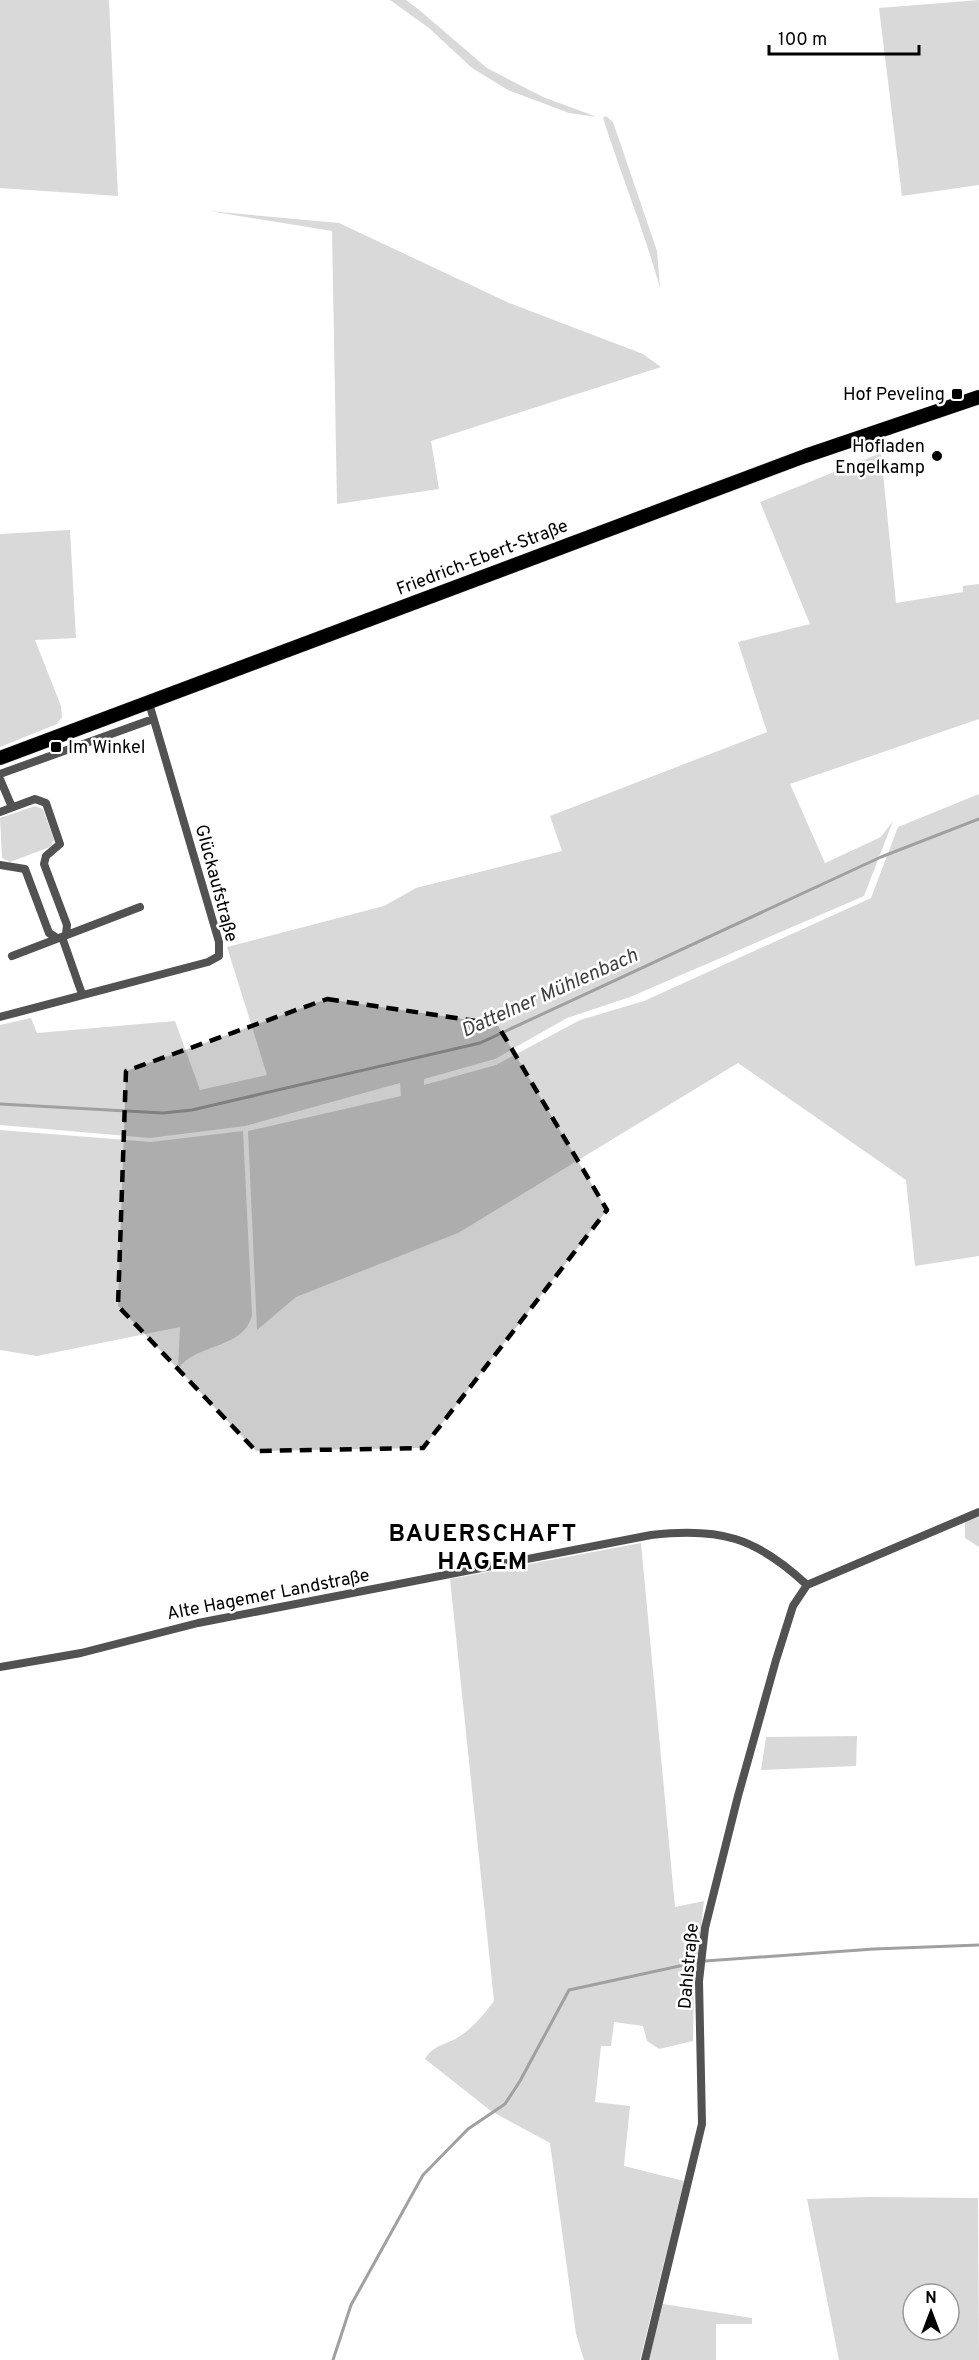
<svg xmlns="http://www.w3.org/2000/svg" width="979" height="2360" viewBox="0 0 979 2360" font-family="Overpass,sans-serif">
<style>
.green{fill:#d9d9d9;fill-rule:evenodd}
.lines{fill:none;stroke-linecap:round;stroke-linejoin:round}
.stream{stroke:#a0a0a0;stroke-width:3}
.primary-casing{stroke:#dbdbdb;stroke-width:15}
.minor{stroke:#525252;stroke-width:8}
.primary{stroke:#000;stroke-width:14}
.marked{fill:#000;fill-opacity:0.2;stroke:#000;stroke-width:4.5;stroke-dasharray:12 8;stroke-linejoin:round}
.poi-dot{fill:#000;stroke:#fff;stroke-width:2}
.labels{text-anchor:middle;stroke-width:5;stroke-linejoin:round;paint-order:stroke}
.poi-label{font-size:18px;fill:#000;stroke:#fff;text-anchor:end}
.street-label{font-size:18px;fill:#000;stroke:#fff}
.water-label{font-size:20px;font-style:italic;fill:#414141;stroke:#fff}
.district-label{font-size:24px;font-weight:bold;letter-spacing:1.5px;fill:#000;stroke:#fff}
</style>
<rect width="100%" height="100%" fill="#fff"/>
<path class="green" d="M 0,0 L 109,0 L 118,196 L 0,188 Z
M 390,0 L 406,0 L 418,9 L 487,68 L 543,97 L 597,117 L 569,113 L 508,90 L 472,68 L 429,28 Z
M 979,0 L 979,185 L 902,196 L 879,8 Z
M 606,116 L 613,122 L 657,251 L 660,288 C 644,230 621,175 603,118 Z
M 209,211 L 339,223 L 507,302 L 643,354 L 661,367 L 431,441 L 439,489 L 337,504 L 332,231 Z
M 881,453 L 896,603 L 963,592 L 963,586 L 979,584 L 979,719 L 790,784 L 825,863 L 881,837 L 893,821 L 864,896 L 630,997 L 567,1018 L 495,1059 L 424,1079 L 424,1085 L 496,1065 L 580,1020 L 644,1001 L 871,898 L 898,827 L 979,794 L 979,1256 L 915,1266 L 906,1180 L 738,1063 L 458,1233 L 296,1297 L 257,1330 L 248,1131 L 401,1096 L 400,1083 L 245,1126 L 150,1138 L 0,1125 L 0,1025 L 31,1018 L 37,1033 L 175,1021 L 200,1090 L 267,1075 L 227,947 L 384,906 L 416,888 L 562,851 L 550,816 L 767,732 L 738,642 L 810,624 L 760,502 Z
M 70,530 L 76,638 L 35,640 L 61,706 L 62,717 L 57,724 L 0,747 L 0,534 Z
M 35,806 L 43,809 L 54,840 L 50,847 L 10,862 L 2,858 L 0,818 Z
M 0,1130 L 151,1142 L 243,1131 L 252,1314 C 246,1349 196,1343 178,1369 L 180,1327 L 37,1356 L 0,1350 Z
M 979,1517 L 979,1547 L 965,1538 L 965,1521 Z
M 641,1543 L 675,1907 L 704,1901 L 694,1986 L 693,2041 L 659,2049 L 647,2041 L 643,2026 L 614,2022 L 611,2046 L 601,2046 L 595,2102 L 630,2106 L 624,2166 L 684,2181 L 640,2360 L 584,2360 L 576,2334 L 550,2143 L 491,2111 L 425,2059 C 434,2044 447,2045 460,2036 C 474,2027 485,2013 494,2001 L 450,1579 Z
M 857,1736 L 856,1766 L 761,1770 L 766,1737 Z
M 870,2197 L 978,2198 L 979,2360 L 839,2360 L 807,2199 ZM 913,2294 L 949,2294 L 949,2330 L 913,2330 Z
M 663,2304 L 752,2318 L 752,2324 L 716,2324 L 716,2360 L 649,2360 Z"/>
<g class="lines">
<path class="stream" d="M 0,1104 L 163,1113 L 192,1110 L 480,1043 L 881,857 L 979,819
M 705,1961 L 874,1949 L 979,1945
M 333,2360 L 351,2305 L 423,2175 L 468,2129 L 505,2104 L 520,2081 L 569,1990 L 698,1962"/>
<g class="primary-casing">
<path id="primary" d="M 0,758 L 805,456 L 979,397"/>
</g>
<path class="minor" d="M 0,774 L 153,719
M 0,779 L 12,807
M 0,812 L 35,799 L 46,803 L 60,844 L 46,856 L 44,864 L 67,925 L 66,934
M 0,865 L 25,869 L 49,933 L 57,938
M 62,937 L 82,994
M 12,956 L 140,907
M 0,1017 L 208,962 L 219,956 L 219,942 L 149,703
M 807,1585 L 979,1512
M 0,1667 L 81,1653 L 198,1623 L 651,1535 C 719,1527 756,1537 807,1585
M 645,2360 L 702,2124 L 699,1981 L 705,1928 L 738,1796 L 776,1660 L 793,1606 L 807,1585"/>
<use href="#primary" class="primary"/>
</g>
<path class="marked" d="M 327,999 L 497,1024 L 607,1210 L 423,1448 L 256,1451 L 118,1306 L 126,1071 Z"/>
<g class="poi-dot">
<rect x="951" y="388" width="12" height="12" rx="3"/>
<circle cx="937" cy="456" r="6"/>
<rect x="50" y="741" width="12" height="12" rx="3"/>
</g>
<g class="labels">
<g class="poi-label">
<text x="945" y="400">Hof Peveling</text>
<text x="925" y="452">Hofladen<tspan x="925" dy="21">Engelkamp</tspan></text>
<text x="68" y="753" text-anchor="start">Im Winkel</text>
</g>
<g class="street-label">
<text transform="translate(482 557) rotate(-21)" y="6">Friedrich-Ebert-Straße</text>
<text transform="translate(217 883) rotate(75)" y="6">Glückaufstraße</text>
<text transform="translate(268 1594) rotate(-11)" y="6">Alte Hagemer Landstraße</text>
<text transform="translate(688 1966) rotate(-85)" y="6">Dahlstraße</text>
</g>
<g class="water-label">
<text transform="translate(549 992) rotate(-24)" y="7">Dattelner Mühlenbach</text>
</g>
<g class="district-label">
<text x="483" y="1541">BAUERSCHAFT<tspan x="483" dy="28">HAGEM</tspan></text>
</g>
</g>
<g transform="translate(931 2312)"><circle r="28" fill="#ffffff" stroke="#999999" stroke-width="1.5"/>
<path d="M0-4.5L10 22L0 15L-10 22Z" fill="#000000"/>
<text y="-9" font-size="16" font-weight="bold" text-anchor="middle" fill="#000000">N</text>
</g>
<path d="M769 45v9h150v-9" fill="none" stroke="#000000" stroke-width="3"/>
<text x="778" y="45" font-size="18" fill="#000000" stroke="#ffffff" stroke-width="4.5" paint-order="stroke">100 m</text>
</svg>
